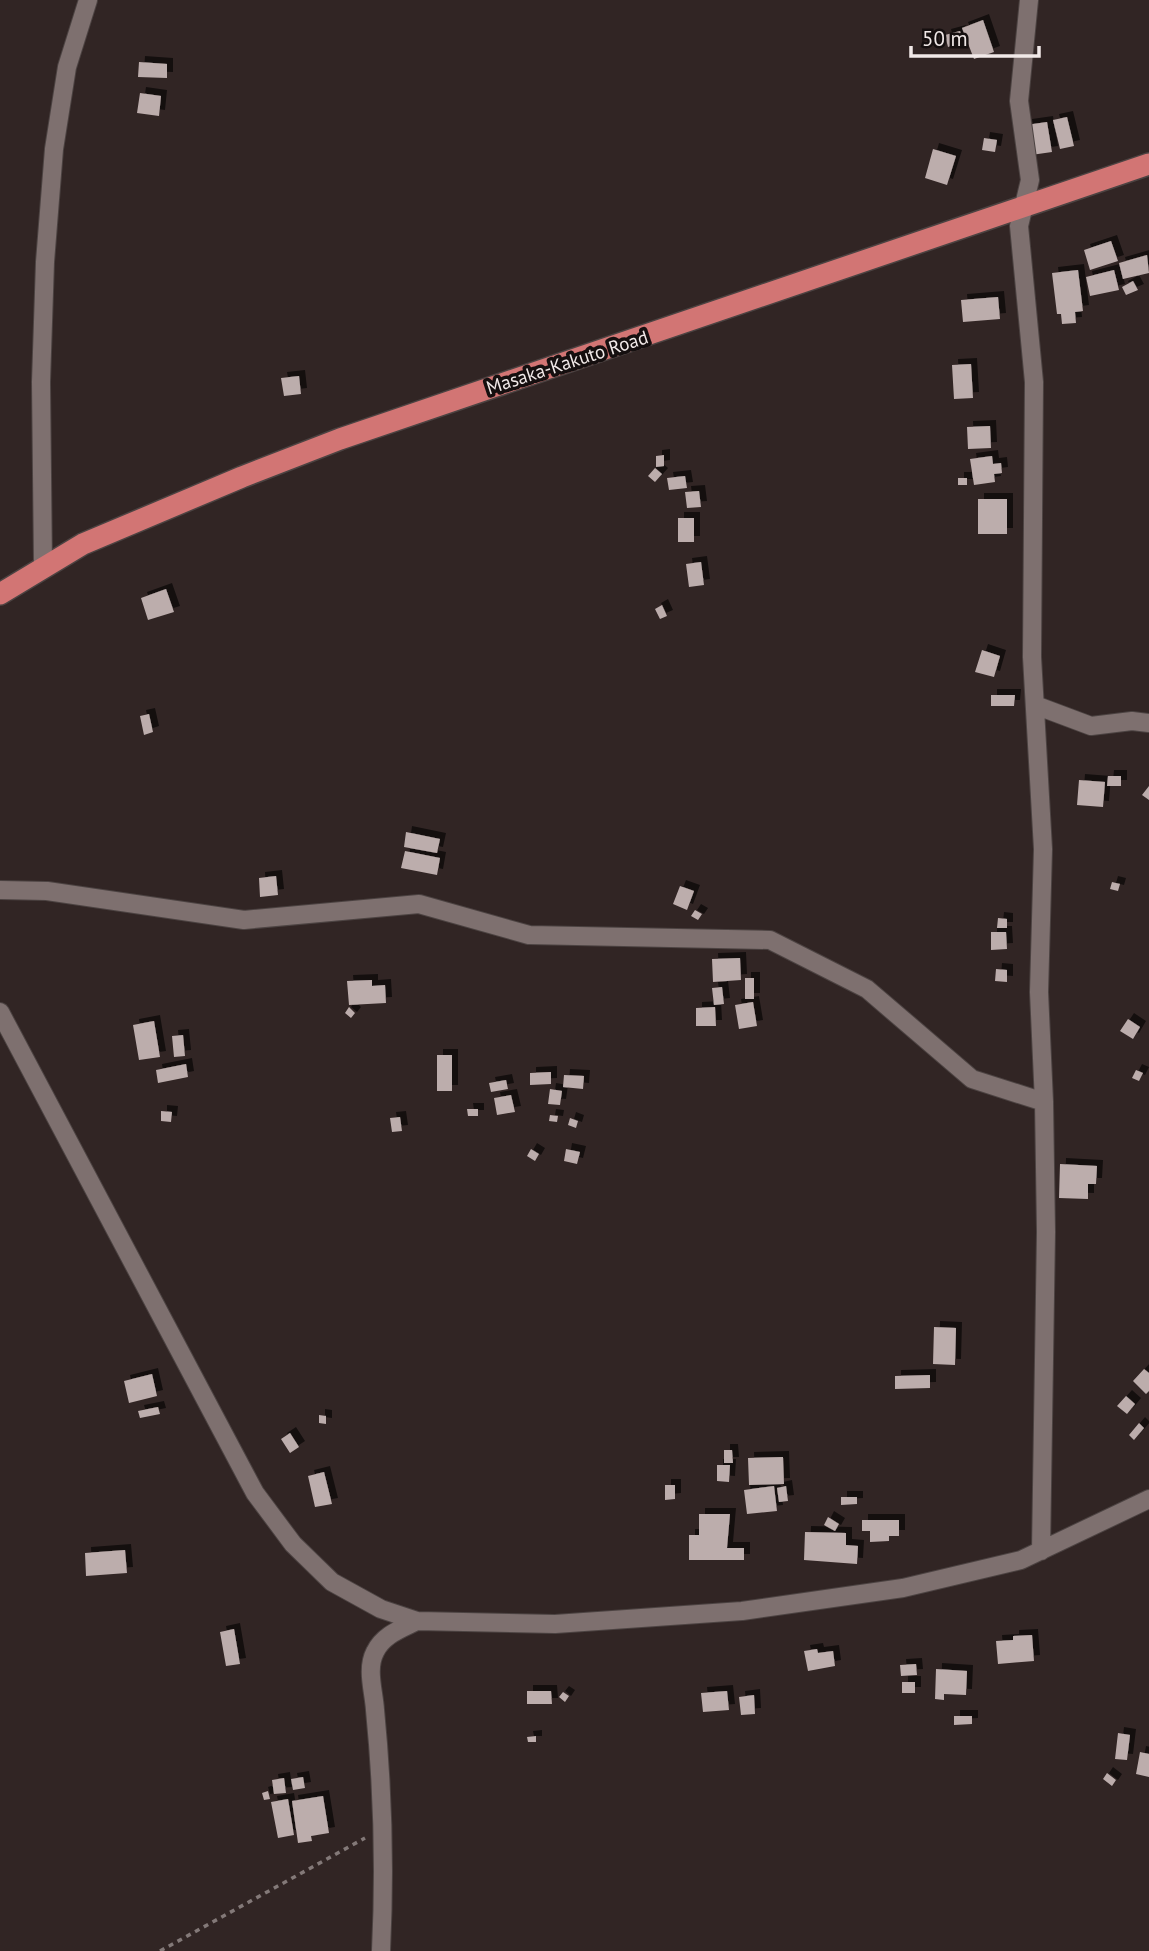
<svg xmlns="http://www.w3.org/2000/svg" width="1149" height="1951" viewBox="0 0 1149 1951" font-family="'PT Sans',sans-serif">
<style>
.building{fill:#bcadac;filter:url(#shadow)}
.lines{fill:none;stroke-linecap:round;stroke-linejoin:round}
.minor-casing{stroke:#4c4342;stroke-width:20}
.trunk-casing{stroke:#4c4342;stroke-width:24}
.path{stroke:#837978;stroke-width:3.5;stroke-dasharray:5 5;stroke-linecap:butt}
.minor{stroke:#7e706f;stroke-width:18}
.trunk{stroke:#d27574;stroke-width:21}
.labels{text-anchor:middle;stroke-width:7;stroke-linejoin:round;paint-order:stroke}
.street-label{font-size:19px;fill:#f1e9e8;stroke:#150f0f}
</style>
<defs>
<filter id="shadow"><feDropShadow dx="6" dy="-6" stdDeviation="0" flood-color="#0009"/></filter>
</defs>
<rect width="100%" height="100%" fill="#312524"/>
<path class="building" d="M 983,20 L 994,52 L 974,59 L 962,28 Z
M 960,31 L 963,42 L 948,47 L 945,35 Z
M 139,62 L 167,64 L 167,78 L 138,77 Z
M 140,93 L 161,96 L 159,116 L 137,113 Z
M 1067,117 L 1074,146 L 1060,149 L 1053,120 Z
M 1047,122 L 1052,152 L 1031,155 L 1026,125 Z
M 984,138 L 997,140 L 995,152 L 982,150 Z
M 933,149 L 956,156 L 947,185 L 925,178 Z
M 1111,241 L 1118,261 L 1090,270 L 1084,250 Z
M 1147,255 L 1149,273 L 1123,279 L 1119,263 Z
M 1078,270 L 1083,311 L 1075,312 L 1076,323 L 1062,324 L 1061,314 L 1057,314 L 1052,273 Z
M 1114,270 L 1119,290 L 1090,296 L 1086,277 Z
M 1133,281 L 1138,290 L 1126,295 L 1122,287 Z
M 998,297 L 1000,319 L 963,322 L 961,300 Z
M 971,364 L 973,398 L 954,399 L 952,365 Z
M 299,376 L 301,394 L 284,396 L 281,378 Z
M 990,426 L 991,448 L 968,449 L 967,427 Z
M 664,455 L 664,466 L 656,467 L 656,456 Z
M 992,456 L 993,464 L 1001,463 L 1002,473 L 994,474 L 995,482 L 974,485 L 970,459 Z
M 655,468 L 662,474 L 655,482 L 648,476 Z
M 685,476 L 687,488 L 669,490 L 667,478 Z
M 958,478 L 967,478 L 967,485 L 958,485 Z
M 699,491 L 701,507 L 687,508 L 685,492 Z
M 978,499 L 1007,499 L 1007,534 L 978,534 Z
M 678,518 L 694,518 L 694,542 L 678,542 Z
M 701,562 L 704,585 L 689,587 L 686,564 Z
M 166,589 L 174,612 L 148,620 L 141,598 Z
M 662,605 L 667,616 L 660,619 L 655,609 Z
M 982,650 L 1000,656 L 994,677 L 975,672 Z
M 991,695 L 1015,695 L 1014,706 L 991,706 Z
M 149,714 L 153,732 L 144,735 L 140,716 Z
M 1108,776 L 1121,776 L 1121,786 L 1107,786 Z
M 1079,780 L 1105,782 L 1103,807 L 1077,805 Z
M 1149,786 L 1149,800 L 1142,795 Z
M 406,832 L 440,839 L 437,853 L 404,847 Z
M 405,851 L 440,858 L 437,875 L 401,868 Z
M 276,876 L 278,895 L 260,897 L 259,878 Z
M 1112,882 L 1120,884 L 1118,891 L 1110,889 Z
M 680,886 L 694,891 L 687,910 L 673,904 Z
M 695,910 L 702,914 L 698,920 L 691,916 Z
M 998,918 L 1007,919 L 1007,928 L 997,928 Z
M 991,932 L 1006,932 L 1007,949 L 991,950 Z
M 740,958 L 741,980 L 713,982 L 712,959 Z
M 996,969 L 1007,970 L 1007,982 L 995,981 Z
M 745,978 L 754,978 L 754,999 L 745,999 Z
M 372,980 L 372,986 L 385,985 L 386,1003 L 349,1005 L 347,981 Z
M 722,987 L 724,1004 L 714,1005 L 712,988 Z
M 753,1002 L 757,1026 L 739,1029 L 735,1005 Z
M 349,1007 L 355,1013 L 351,1018 L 345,1013 Z
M 715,1007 L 716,1026 L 696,1026 L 696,1008 Z
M 1128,1019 L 1140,1027 L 1133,1039 L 1120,1031 Z
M 154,1021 L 160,1057 L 139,1060 L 133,1025 Z
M 183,1035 L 185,1056 L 174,1057 L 172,1036 Z
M 437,1055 L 452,1055 L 452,1091 L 437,1091 Z
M 186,1064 L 188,1077 L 158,1083 L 156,1070 Z
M 1136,1070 L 1143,1073 L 1139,1081 L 1132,1078 Z
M 551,1072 L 551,1084 L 530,1085 L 530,1073 Z
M 564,1075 L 584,1076 L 583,1089 L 563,1087 Z
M 506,1080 L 508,1089 L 491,1092 L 489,1083 Z
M 550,1089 L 562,1091 L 560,1105 L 548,1104 Z
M 511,1095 L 515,1112 L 497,1115 L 494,1098 Z
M 467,1109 L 478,1109 L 478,1116 L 468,1116 Z
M 161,1111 L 172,1112 L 171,1122 L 161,1121 Z
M 550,1115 L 558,1116 L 557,1122 L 549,1121 Z
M 400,1117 L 402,1131 L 392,1132 L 390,1118 Z
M 570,1118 L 578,1121 L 576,1128 L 568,1125 Z
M 531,1149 L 539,1154 L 535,1161 L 527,1156 Z
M 566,1149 L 580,1152 L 577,1164 L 564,1161 Z
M 1060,1164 L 1097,1166 L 1096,1184 L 1088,1184 L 1088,1199 L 1059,1198 Z
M 934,1327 L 956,1328 L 955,1365 L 933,1364 Z
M 1144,1369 L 1149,1373 L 1149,1391 L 1146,1394 L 1133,1381 Z
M 152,1374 L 157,1396 L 129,1403 L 124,1381 Z
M 930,1375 L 930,1388 L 895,1389 L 895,1376 Z
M 1126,1396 L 1135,1404 L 1127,1414 L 1117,1406 Z
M 158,1407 L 160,1414 L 140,1418 L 138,1411 Z
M 319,1415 L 326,1416 L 326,1424 L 319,1423 Z
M 1139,1423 L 1144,1428 L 1134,1440 L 1129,1435 Z
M 290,1433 L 299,1447 L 290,1453 L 281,1439 Z
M 724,1450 L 732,1450 L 733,1463 L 724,1463 Z
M 783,1457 L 784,1484 L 749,1485 L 748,1458 Z
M 717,1465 L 730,1465 L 729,1482 L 717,1481 Z
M 324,1472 L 332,1504 L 315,1507 L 308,1476 Z
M 665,1485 L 675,1485 L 675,1499 L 665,1500 Z
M 774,1486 L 777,1511 L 747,1514 L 744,1490 Z
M 786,1486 L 788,1501 L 779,1502 L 777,1488 Z
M 841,1497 L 857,1497 L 857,1504 L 841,1505 Z
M 699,1514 L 730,1514 L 727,1548 L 744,1548 L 744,1560 L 689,1560 L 689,1535 L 699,1535 Z
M 828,1517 L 839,1524 L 835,1531 L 824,1525 Z
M 862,1520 L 899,1520 L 899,1536 L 889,1536 L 889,1541 L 870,1542 L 870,1531 L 862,1531 Z
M 805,1532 L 846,1533 L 846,1545 L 858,1546 L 857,1564 L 804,1560 Z
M 125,1550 L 127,1573 L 86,1576 L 85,1553 Z
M 234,1629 L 240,1664 L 226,1666 L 220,1632 Z
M 1032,1635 L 1034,1661 L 998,1664 L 996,1641 L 1013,1640 L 1013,1636 Z
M 817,1649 L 818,1653 L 833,1651 L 835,1666 L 808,1671 L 804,1651 Z
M 916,1664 L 917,1675 L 901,1676 L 900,1665 Z
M 936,1669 L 967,1671 L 966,1695 L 944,1694 L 944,1700 L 935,1699 Z
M 902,1682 L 915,1682 L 915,1693 L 902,1693 Z
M 527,1691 L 551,1691 L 552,1704 L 527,1704 Z
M 727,1691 L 729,1710 L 703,1712 L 701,1693 Z
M 563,1692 L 569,1696 L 565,1702 L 559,1697 Z
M 754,1695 L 755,1714 L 741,1715 L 739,1697 Z
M 954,1716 L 972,1716 L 972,1724 L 954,1725 Z
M 1118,1733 L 1130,1735 L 1127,1760 L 1115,1759 Z
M 536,1736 L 536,1742 L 528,1742 L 527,1737 Z
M 1140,1752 L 1149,1754 L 1149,1777 L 1136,1774 Z
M 1107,1773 L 1116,1780 L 1112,1786 L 1103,1779 Z
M 303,1777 L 305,1788 L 293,1790 L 291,1779 Z
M 284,1778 L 286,1793 L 274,1794 L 272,1780 Z
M 268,1791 L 270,1799 L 264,1800 L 262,1793 Z
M 323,1796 L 329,1833 L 311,1836 L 312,1841 L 298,1843 L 292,1801 Z
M 288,1799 L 294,1835 L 278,1838 L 271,1802 Z"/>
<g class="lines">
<g class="minor-casing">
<path id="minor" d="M 1029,0 L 1019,101 L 1030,180 L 1019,226 L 1034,382 L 1032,657 L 1043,849 L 1039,992 L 1044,1102 L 1046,1232 L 1041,1551
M 43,566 L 41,382 L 45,262 L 54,149 L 67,67 L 88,0
M 1035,705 L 1091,726 L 1132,721 L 1149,723
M 0,890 L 47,891 L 244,920 L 419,904 L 529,935 L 770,940 L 867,989 L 972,1079 L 1044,1102
M 0,1012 L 255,1493 L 293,1544 L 332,1582 L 381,1609 L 417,1621 L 555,1624 L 742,1611 L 903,1588 L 1021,1560 L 1149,1499
M 381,1951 C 385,1870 383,1791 375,1710 C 374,1692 366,1669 375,1652 C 383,1635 401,1629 417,1621"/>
</g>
<g class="trunk-casing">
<path id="trunk" d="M 0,594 L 83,544 L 242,477 L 340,439 L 1149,164"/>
</g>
<path class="path" d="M 160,1951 L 365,1838"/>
<use href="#minor" class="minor"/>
<use href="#trunk" class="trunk"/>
</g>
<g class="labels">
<g class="street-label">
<text transform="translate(567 362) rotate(-18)" y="7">Masaka-Kakuto Road</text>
</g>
</g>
<path d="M911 46v10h128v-10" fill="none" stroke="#f1e9e8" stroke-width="3.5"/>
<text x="922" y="46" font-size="21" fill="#f1e9e8" stroke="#150f0f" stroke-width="5" paint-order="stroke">50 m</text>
</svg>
